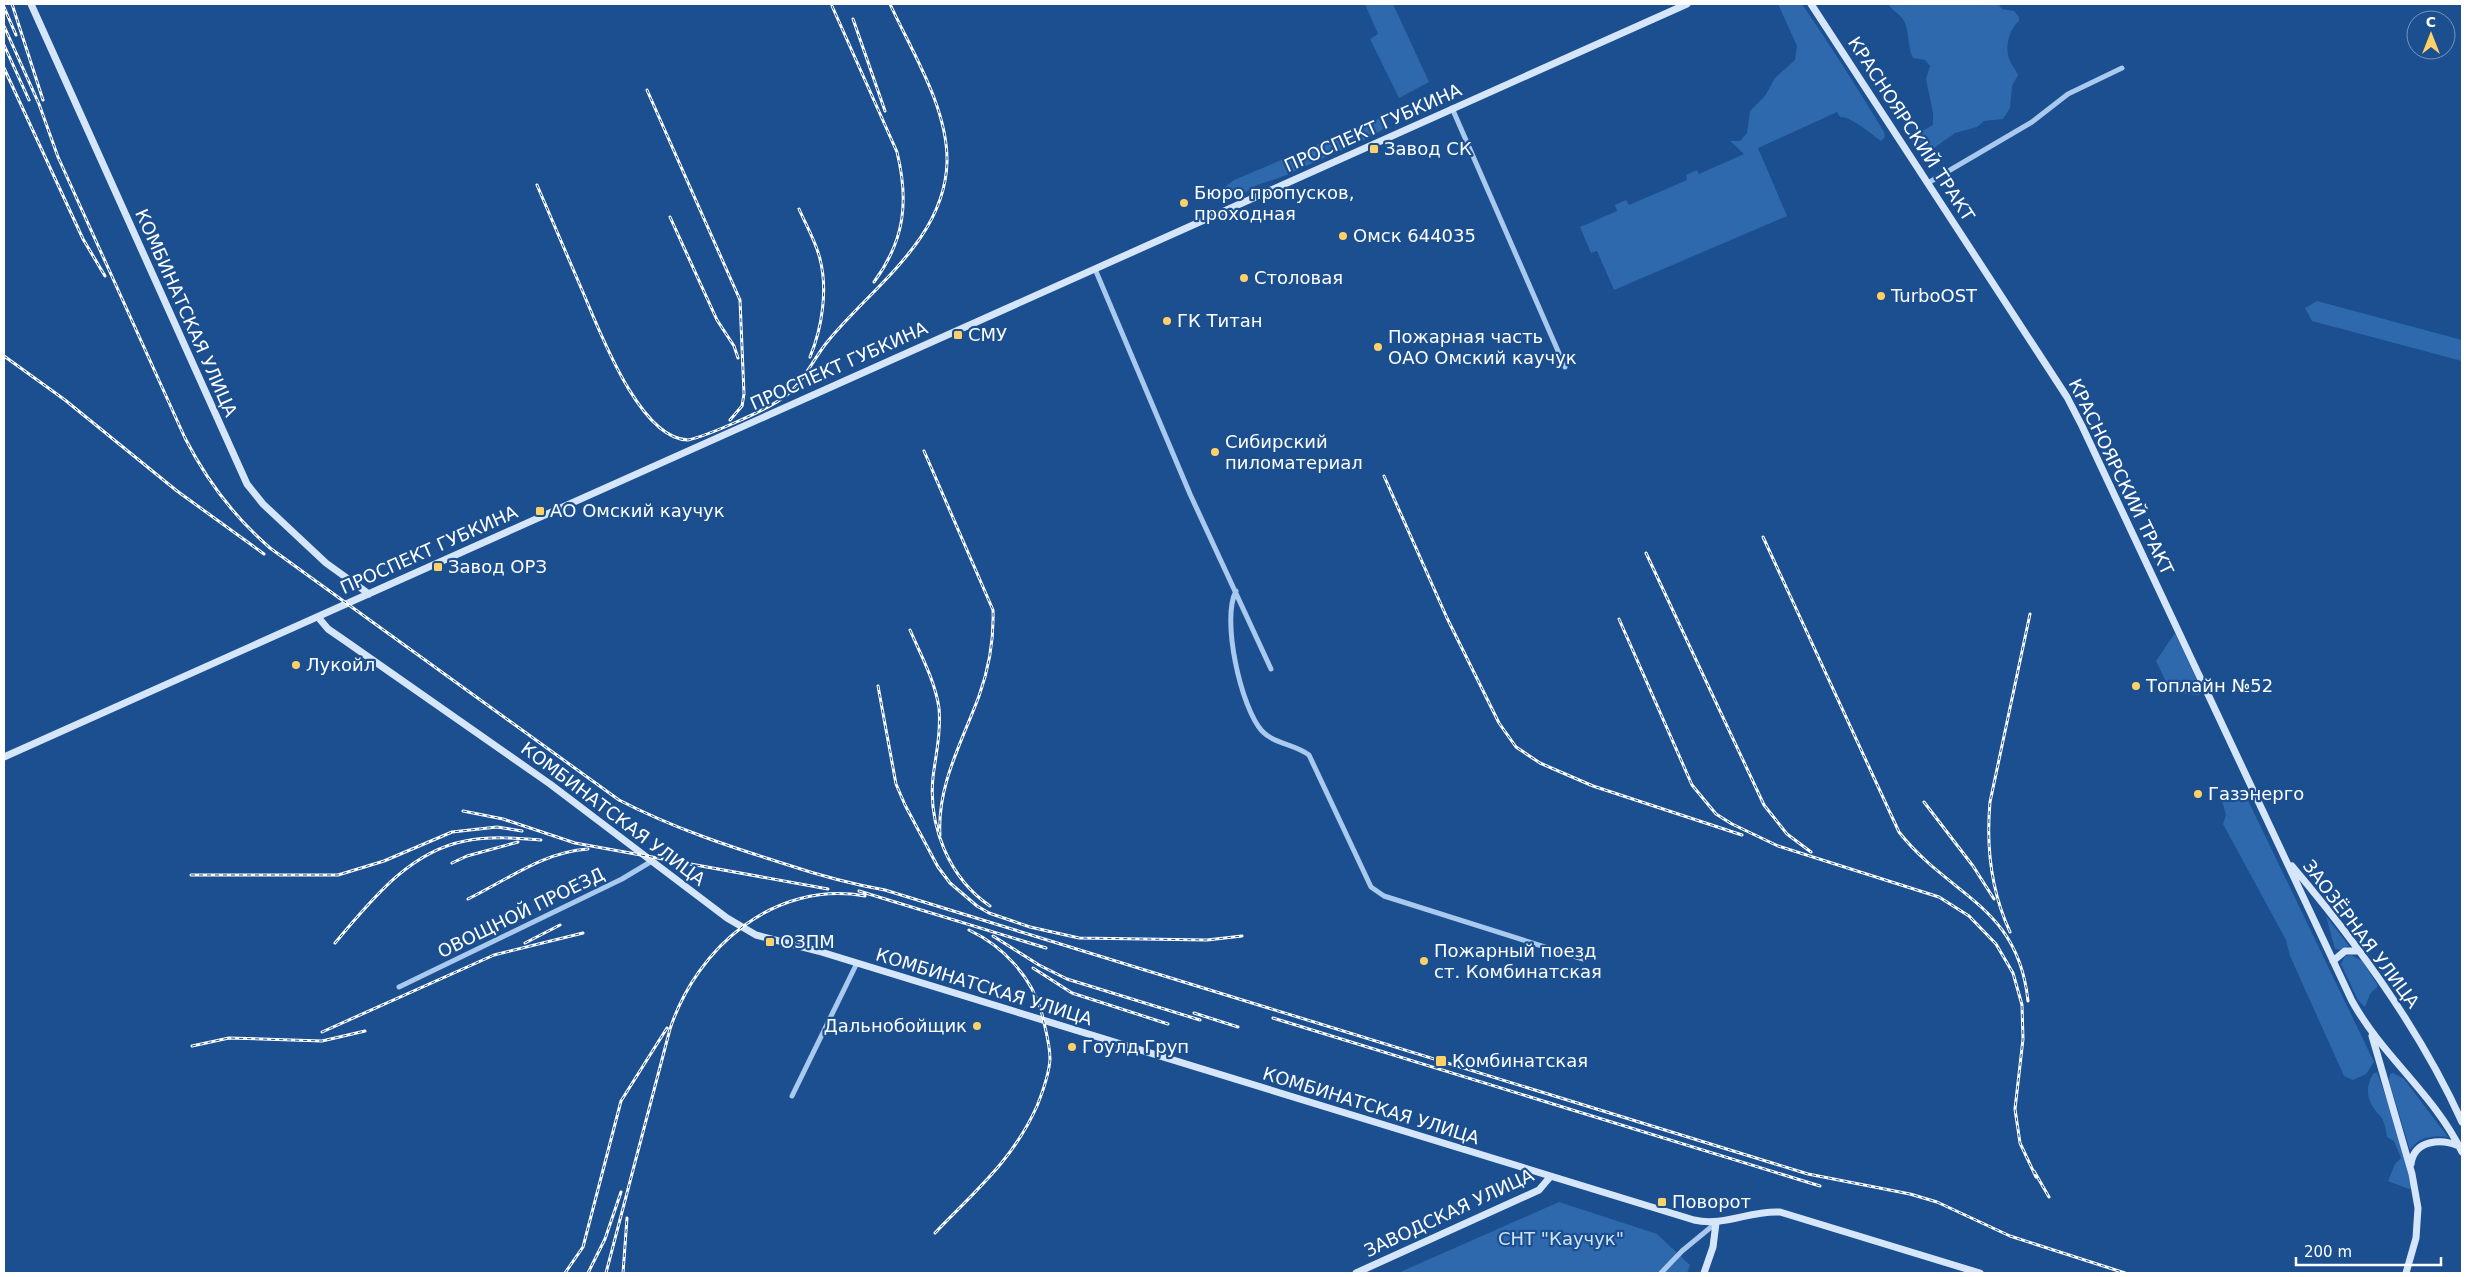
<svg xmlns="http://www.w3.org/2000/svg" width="2466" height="1277" viewBox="0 0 2466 1277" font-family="'DejaVu Sans',sans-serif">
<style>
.green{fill:#2e69ad}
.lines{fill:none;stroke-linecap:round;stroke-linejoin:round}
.street{stroke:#a9c9ee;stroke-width:5}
.secondary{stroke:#d6e6fa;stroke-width:7}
.rail-casing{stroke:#fff;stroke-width:3}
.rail{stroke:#1b4f8f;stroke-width:1;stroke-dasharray:4;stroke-linecap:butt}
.poi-dot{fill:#ffd166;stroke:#1b4f8f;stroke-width:2}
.labels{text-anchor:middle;stroke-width:4.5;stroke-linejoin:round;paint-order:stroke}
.street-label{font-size:18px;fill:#fff;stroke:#1b4f8f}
.poi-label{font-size:18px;fill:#fff;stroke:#1b4f8f;text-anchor:start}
.park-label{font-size:18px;fill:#cfe3fa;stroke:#1b4f8f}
</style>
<rect width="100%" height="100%" fill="#1b4f8f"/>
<path class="green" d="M 1365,4 L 1393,4 L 1429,82 L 1399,98 L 1370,39 L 1378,34 Z
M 1778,4 L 1802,4 C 1831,46 1858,89 1884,132 L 1885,137 L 1881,141 C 1870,133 1850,116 1840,117 L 1837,112 L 1758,148 L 1787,216 L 1614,290 L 1597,251 L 1591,253 L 1580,227 L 1617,211 L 1615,205 L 1626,200 L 1629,205 L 1687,180 L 1686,175 L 1697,170 L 1699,174 L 1744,154 L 1730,141 L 1740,141 L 1747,133 L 1750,111 L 1765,96 L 1775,78 L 1795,60 L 1797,46 Z
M 1888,4 L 1998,4 L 2002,9 L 2014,11 L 2019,17 L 2019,21 C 2009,29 2004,49 2010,61 C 2012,66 2016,70 2018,75 L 2012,86 L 2010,108 L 2003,119 L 1984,121 L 1977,127 L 1955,133 L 1934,148 L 1925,146 L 1916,139 L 1916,134 L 1933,125 L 1933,113 L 1926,79 L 1930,66 L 1925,60 L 1913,58 C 1907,46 1910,28 1902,18 C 1898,13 1892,10 1888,4 Z
M 1381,118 L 1386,118 L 1387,124 L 1381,131 L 1364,140 L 1284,176 L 1257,185 L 1240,196 L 1231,199 L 1222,194 L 1221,190 L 1234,180 Z
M 2317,301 L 2462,340 L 2462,361 L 2312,321 L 2305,308 Z
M 2175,633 L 2202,691 L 2199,695 L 2171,692 L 2156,661 Z
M 2244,792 L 2374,1062 L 2366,1074 L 2353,1080 L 2344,1076 L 2290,956 L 2286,940 L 2223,824 L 2226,815 L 2222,801 L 2231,794 Z
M 2326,916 L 2349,946 L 2340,950 L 2335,949 Z
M 2351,955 L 2362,961 L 2378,986 L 2370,994 L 2365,1007 L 2358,1000 L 2341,964 L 2345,956 Z
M 2377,1072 L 2393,1117 L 2412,1188 L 2409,1189 L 2388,1181 L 2395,1164 L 2401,1158 L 2394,1141 L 2387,1137 C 2386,1131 2385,1122 2381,1117 C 2369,1104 2363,1092 2373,1074 Z
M 2393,1073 L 2404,1079 L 2448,1137 C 2433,1136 2419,1136 2410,1150 L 2389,1081 L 2390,1074 Z
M 1559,1202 L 1657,1234 L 1690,1265 L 1687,1273 L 1398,1273 Z"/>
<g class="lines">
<path class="street" d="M 1452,108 L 1565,367
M 1928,183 L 2032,122 L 2068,94 L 2122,68
M 1095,269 L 1190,494 L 1271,669
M 1236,591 C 1221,619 1241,708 1262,731 C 1274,744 1295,744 1309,755 L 1371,887 L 1384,896 L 1583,959
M 399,987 L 622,879 L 652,861
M 792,1096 L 857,963
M 1661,1273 L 1682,1251 L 1716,1223"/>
<path class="secondary" d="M 31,4 L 247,484 L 263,504 L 326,563 L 369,594
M 1811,4 L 2067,397 L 2082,426 L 2352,1001 C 2383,1057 2434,1094 2462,1152
M 318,617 L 328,629 L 344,640 L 550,784 L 727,918 L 756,935 L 818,951 L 1694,1220 C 1724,1227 1750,1210 1780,1212 L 1980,1273
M 4,757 L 1687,4
M 2292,866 C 2358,944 2420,1029 2462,1122
M 2333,961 L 2345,951 L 2359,951
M 2372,1036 L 2412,1174 L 2418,1208 L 2416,1238 L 2406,1273
M 2411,1164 C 2414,1140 2441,1138 2459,1146
M 1356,1273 L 1539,1190 L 1550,1177
M 1704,1273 L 1713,1247 L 1716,1223"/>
<g class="rail-casing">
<path id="rail" d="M 12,4 L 43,100
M 832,6 L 897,152 C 909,201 905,240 874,282
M 4,7 L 16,35
M 853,19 L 885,111
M 4,26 L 39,104 L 58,157 L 185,438 C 207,481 233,516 270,548 L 619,800 C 673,828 728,846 785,864 C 818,875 851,884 885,890 L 1808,1174 L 1910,1194 L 1937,1202 L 2010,1236 L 2125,1273
M 4,45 L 29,100
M 4,68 L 83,239 L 105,276
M 647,90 L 740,300 L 744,394 L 742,406 L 730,420
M 537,185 C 552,220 567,255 582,290 C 599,329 639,439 688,440 C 707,436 769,409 784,397 C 803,384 813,359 828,341 C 872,287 945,239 947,162 C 948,108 912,52 890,4
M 799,209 C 806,225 816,242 820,259 C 828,290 822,328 810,357
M 670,217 L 717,320 L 734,346 L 738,358
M 4,356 L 65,400 L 177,491 L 264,554
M 924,451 L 993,610 C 994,639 989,668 979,696 C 962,742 937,785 940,835
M 1384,476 L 1447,618 L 1499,723 L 1516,747 L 1540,763 L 1593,786 L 1742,835
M 1763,537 L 1899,832 C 1950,897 2018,905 2028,1001
M 1646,553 L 1764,805 L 1787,834 L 1811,852
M 1619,619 L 1692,785 L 1716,814 L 1732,824 L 1778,846 L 1939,897 L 1969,916 L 1996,944 L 2013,973 L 2022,1005 L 2023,1039 L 2015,1109 L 2020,1143 L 2036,1177
M 910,630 C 921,655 935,681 939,708 C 941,732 936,754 933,777 C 928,826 949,878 990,906
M 878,686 L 896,784 L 905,805 L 938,867 L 950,883 L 977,906 L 989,913 L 1030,927 L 1079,938 L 1207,940 L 1242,936
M 1924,802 L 1973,866 L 1994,899
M 463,811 L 503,819 L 575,843 L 828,889
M 452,863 L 467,856 L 518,842
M 191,875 L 338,875 L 384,861 L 452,832 L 497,827 L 522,831
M 859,891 L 1046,948
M 468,899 C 507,880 543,852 588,849
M 2010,932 C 1991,891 1986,847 1990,802 L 2030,614
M 993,936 L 1039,965 L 1067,979 L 1200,1020
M 335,943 C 370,902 408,852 465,841 C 490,836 516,838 541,840
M 525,943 L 560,925
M 1033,968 L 1072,993 L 1168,1024
M 1194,1013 L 1238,1027
M 1273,1018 L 1820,1186
M 322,1032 L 494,955 L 583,933
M 192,1046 L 229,1038 L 322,1041 L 365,1031
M 2034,1171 L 2049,1197
M 935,1233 C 975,1191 1013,1160 1037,1106 C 1043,1091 1049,1075 1050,1059 C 1050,1044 1045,1028 1042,1014 C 1032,977 1003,946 969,930
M 565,1273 L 583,1247 L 621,1101 L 667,1028
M 588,1273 L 605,1239 L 621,1192
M 606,1273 L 670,1029 C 697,947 775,880 865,896
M 623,1273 L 627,1218"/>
</g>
<use href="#rail" class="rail"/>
</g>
<g class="poi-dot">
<rect x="1369" y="144" width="10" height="10" rx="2.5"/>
<circle cx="1184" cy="203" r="5"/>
<circle cx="1343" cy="236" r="5"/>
<circle cx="1244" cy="278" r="5"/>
<circle cx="1881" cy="296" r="5"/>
<circle cx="1167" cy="321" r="5"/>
<rect x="953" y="330" width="10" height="10" rx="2.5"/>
<circle cx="1378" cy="347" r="5"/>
<circle cx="1215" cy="452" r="5"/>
<rect x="535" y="506" width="10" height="10" rx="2.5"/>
<rect x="433" y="562" width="10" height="10" rx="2.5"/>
<circle cx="296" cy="665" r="5"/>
<circle cx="2136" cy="686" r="5"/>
<circle cx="2198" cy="794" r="5"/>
<rect x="765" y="937" width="10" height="10" rx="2.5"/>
<circle cx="1424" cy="961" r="5"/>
<circle cx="977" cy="1026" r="5"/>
<circle cx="1072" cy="1047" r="5"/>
<rect x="1435" y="1055" width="12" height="12" rx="2.5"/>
<rect x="1657" y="1197" width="10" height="10" rx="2.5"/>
</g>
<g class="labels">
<g class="street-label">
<text transform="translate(1373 128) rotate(-24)" y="6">ПРОСПЕКТ ГУБКИНА</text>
<text transform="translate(1911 129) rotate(57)" y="6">КРАСНОЯРСКИЙ ТРАКТ</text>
<text transform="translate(186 313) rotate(66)" y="6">КОМБИНАТСКАЯ УЛИЦА</text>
<text transform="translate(839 366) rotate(-24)" y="6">ПРОСПЕКТ ГУБКИНА</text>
<text transform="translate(2121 477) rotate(64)" y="6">КРАСНОЯРСКИЙ ТРАКТ</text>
<text transform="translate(429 550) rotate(-24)" y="6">ПРОСПЕКТ ГУБКИНА</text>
<text transform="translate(613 814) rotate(37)" y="6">КОМБИНАТСКАЯ УЛИЦА</text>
<text transform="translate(521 913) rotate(-26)" y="6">ОВОЩНОЙ ПРОЕЗД</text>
<text transform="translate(2361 934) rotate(53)" y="6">ЗАОЗЁРНАЯ УЛИЦА</text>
<text transform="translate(984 987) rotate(17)" y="6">КОМБИНАТСКАЯ УЛИЦА</text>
<text transform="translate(1371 1106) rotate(17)" y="6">КОМБИНАТСКАЯ УЛИЦА</text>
<text transform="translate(1449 1213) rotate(-25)" y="6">ЗАВОДСКАЯ УЛИЦА</text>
</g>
<g class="poi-label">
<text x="1384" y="155">Завод СК</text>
<text x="1194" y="199">Бюро пропусков,<tspan x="1194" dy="21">проходная</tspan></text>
<text x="1353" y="242">Омск 644035</text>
<text x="1254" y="284">Столовая</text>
<text x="1891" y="302">TurboOST</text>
<text x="1177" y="327">ГК Титан</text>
<text x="968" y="341">СМУ</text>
<text x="1388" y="343">Пожарная часть<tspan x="1388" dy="21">ОАО Омский каучук</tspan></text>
<text x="1225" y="448">Сибирский<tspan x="1225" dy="21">пиломатериал</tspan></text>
<text x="550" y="517">АО Омский каучук</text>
<text x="448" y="573">Завод ОРЗ</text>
<text x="306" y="671">Лукойл</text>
<text x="2146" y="692">Топлайн №52</text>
<text x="2208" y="800">Газэнерго</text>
<text x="780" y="948">ОЗПМ</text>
<text x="1434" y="957">Пожарный поезд<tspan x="1434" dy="21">ст. Комбинатская</tspan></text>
<text x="967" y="1032" text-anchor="end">Дальнобойщик</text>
<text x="1082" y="1053">Гоулд Груп</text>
<text x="1452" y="1067">Комбинатская</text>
<text x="1672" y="1208">Поворот</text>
</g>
<g class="park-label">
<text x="1561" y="1245">СНТ "Каучук"</text>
</g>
</g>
<rect width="2466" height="1277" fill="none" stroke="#ffffff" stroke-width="10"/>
<g transform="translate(2431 35)"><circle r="24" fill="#1b4f8f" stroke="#7695bc"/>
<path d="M0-4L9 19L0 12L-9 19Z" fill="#ffd166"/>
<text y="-8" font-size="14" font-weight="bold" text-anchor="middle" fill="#ffffff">С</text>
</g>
<path d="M2296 1257v8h145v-8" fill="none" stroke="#ffffff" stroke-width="2.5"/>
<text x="2304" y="1257" font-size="15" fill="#ffffff" stroke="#1b4f8f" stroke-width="4" paint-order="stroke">200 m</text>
</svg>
